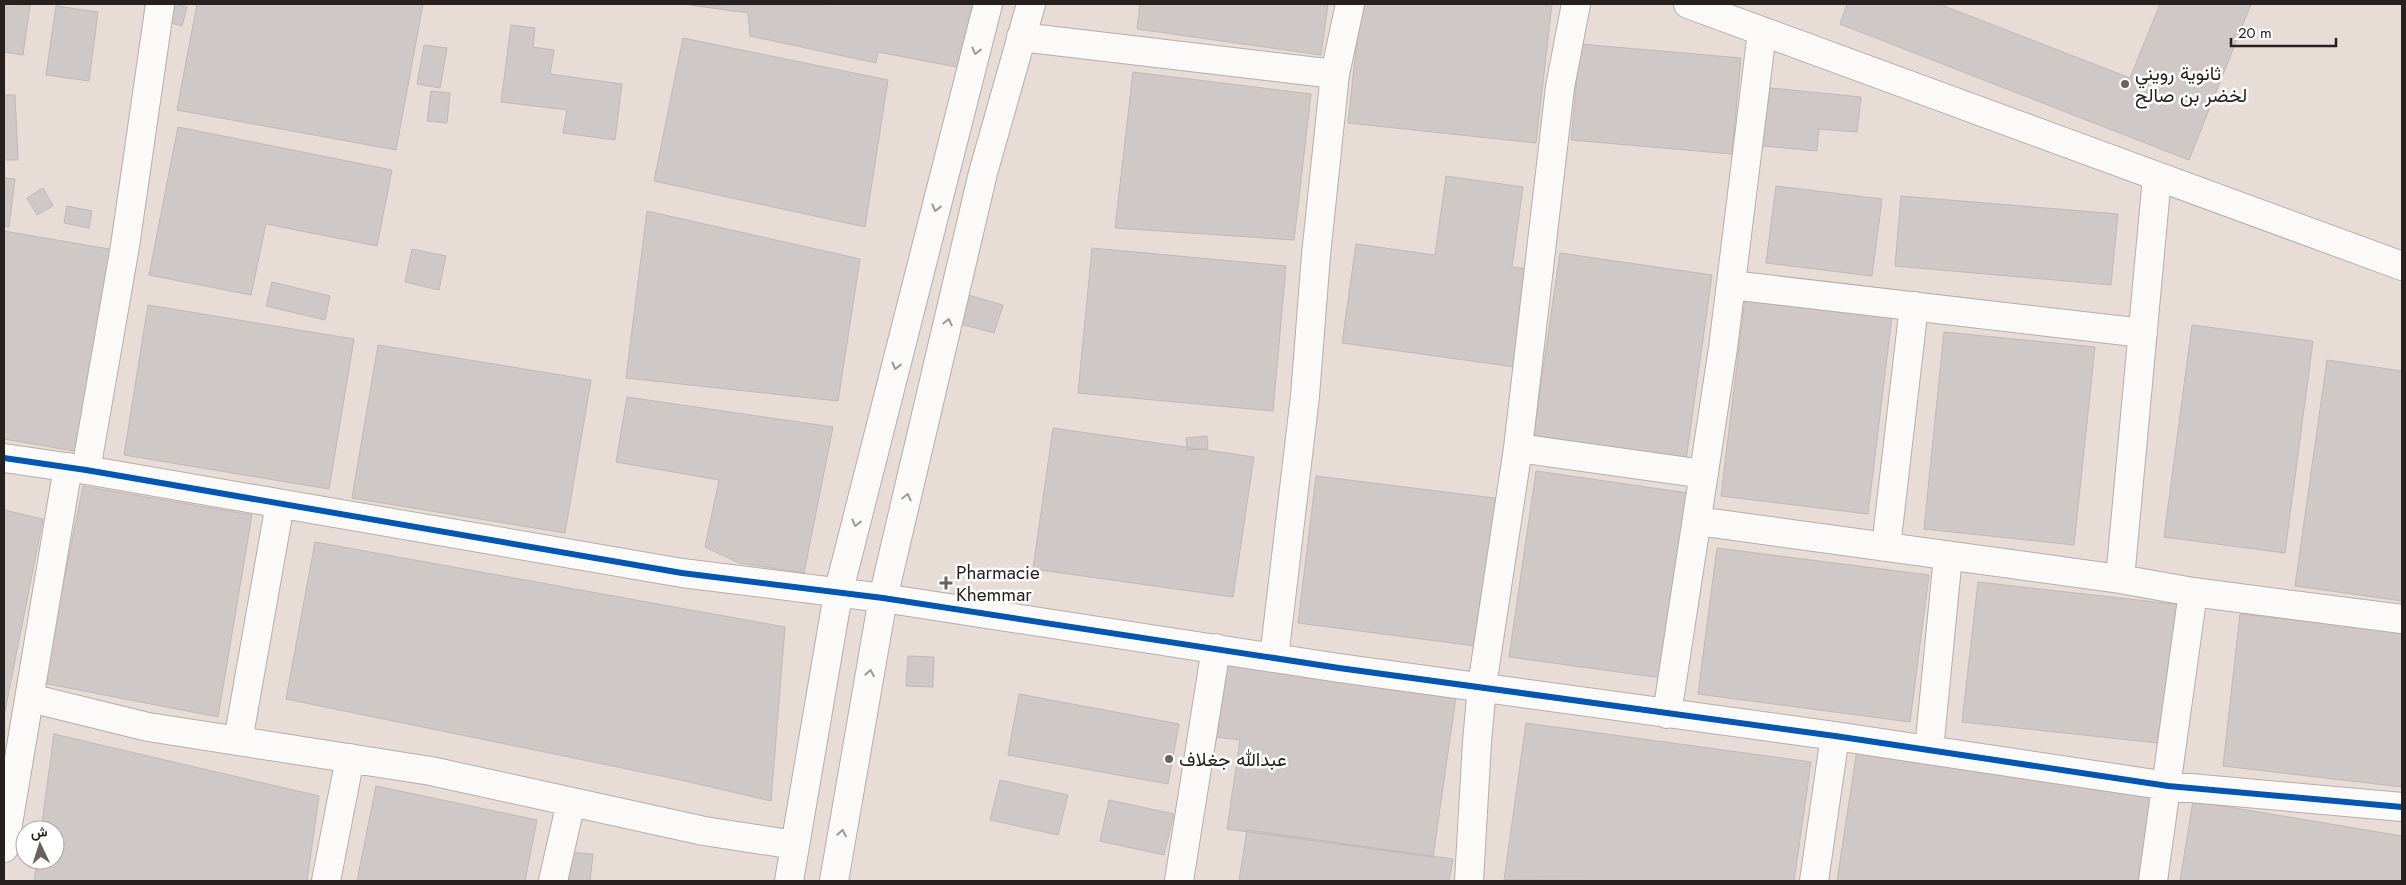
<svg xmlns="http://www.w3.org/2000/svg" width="2406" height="885" viewBox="0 0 2406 885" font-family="Jost,Vazirmatn,sans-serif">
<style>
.building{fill:#d0c7c7;stroke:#c0b7b7}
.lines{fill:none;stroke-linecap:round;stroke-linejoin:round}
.minor-casing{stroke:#b6ada9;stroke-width:30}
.minor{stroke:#fcfaf9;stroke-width:28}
.cycleway-casing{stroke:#fff;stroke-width:9}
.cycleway{stroke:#0057b8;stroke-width:6}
.oneway{stroke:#9d9896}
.poi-dot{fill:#6b625f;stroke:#fff;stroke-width:2}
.labels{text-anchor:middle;stroke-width:5;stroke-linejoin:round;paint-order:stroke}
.poi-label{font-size:19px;fill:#28201e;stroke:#fff;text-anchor:start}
</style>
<rect width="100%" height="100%" fill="#e8dcd7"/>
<path class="building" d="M 4,4 L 30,5 L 23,55 L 4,52 Z
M 161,4 L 175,4 L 187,7 L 182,26 L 156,19 Z
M 197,4 L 423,4 L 396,150 L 177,110 Z
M 973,4 L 962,68 L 878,52 L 876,63 L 750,36 L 748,13 L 690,5 Z
M 1140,4 L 1328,4 L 1321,55 L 1137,29 Z
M 1361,4 L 1552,4 L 1536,143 L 1348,123 Z
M 1845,4 L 1939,4 L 2130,78 L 2160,4 L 2251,4 L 2189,160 L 1840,24 L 1847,4 Z
M 56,6 L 98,12 L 89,81 L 46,75 Z
M 511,25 L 535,28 L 533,47 L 554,50 L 550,74 L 622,84 L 615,140 L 563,133 L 567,110 L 501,102 Z
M 683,38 L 888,80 L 865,227 L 654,181 Z
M 1580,44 L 1741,58 L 1732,154 L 1571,140 Z
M 424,45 L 447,48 L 440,88 L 417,84 Z
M 1133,72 L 1311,94 L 1294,240 L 1115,228 Z
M 1760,87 L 1861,97 L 1857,132 L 1819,129 L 1817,151 L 1754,145 Z
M 431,91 L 450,93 L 447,123 L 427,121 Z
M 4,95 L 15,95 L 18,160 L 4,160 Z
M 178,127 L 392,170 L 377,246 L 266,224 L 251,295 L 149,275 Z
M 1446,176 L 1523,187 L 1512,267 L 1528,269 L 1515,367 L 1342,343 L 1356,244 L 1435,255 Z
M 4,178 L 15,179 L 9,227 L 4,226 Z
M 1776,186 L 1882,199 L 1872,276 L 1766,263 Z
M 43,188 L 53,206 L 37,215 L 27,198 Z
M 1901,196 L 2118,214 L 2111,285 L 1895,266 Z
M 67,206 L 92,211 L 89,228 L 64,223 Z
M 647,211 L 860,259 L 838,401 L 626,378 Z
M 4,231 L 115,250 L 80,452 L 4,439 Z
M 1092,248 L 1286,266 L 1273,411 L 1078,393 Z
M 412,249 L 446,256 L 439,290 L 405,282 Z
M 1560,253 L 1712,275 L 1686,460 L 1533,438 Z
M 272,282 L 330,296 L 325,320 L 266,306 Z
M 968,295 L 1003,305 L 994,333 L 960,324 Z
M 1745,298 L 1892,316 L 1868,514 L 1721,496 Z
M 148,305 L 354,339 L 329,489 L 124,455 Z
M 2192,325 L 2313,341 L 2285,553 L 2164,537 Z
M 1944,332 L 2095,347 L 2074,545 L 1924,529 Z
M 378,345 L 591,380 L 565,533 L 352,498 Z
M 2327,360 L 2402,371 L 2402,601 L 2295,586 Z
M 627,397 L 833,427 L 804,573 L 739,563 L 705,547 L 719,480 L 616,462 Z
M 1053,428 L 1254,457 L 1233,597 L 1033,569 Z
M 1207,436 L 1208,449 L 1187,450 L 1186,438 Z
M 1536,471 L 1688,493 L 1662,678 L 1509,657 Z
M 1316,476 L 1502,499 L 1483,647 L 1298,623 Z
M 83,486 L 252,515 L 218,717 L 43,683 Z
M 4,510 L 43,519 L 4,716 Z
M 315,542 L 785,627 L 771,801 L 681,780 L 286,699 Z
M 1717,548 L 1929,575 L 1910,722 L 1698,694 Z
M 1978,582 L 2182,605 L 2167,744 L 1962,722 Z
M 2240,614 L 2402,632 L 2402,787 L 2223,766 Z
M 908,656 L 934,657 L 933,687 L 906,686 Z
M 1227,658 L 1457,690 L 1433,857 L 1227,829 L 1240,740 L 1216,737 Z
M 1019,694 L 1179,724 L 1168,784 L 1008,755 Z
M 1526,723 L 1811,762 L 1794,881 L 1504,880 Z
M 54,734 L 319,796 L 307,881 L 34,881 L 37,860 L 55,860 L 55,830 L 41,830 Z
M 1857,750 L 2152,796 L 2138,881 L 1837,881 Z
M 1000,780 L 1068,795 L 1058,835 L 990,820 Z
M 376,786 L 537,820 L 525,881 L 357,881 Z
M 1109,800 L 1174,814 L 1164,855 L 1100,841 Z
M 2193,801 L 2402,836 L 2402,881 L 2180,881 Z
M 1247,830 L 1453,859 L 1449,881 L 1239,881 Z
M 565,852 L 593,854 L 590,881 L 562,881 Z"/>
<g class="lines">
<g class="minor-casing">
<path id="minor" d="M 1688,4 L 2402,266
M 1021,37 L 1335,74
M 1731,285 L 2143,333
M 1518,448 L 1704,474
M 4,458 L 86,470 L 682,573 L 883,598 L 1339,668 L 1835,736 L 2168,786 L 2402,807
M 86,470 L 125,246 L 160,4
M 1697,521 L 2120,579
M 1886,547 L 1914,306
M 2193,592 L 2402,619
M 1274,658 L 1305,396 L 1316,255 L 1335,74 L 1350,4
M 30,698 L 148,727 L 431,771 L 704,831 L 795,845
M 1667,714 L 1723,348 L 1762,32
M 238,741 L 280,504
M 1929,750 L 1948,556
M 4,848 L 68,467
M 326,881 L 350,758
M 553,881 L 571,802
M 789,881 L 838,594 L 988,4
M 834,881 L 883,598 L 983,173 L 1031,4
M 1179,881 L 1216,648
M 1469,881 L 1477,742 L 1482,686 L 1518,448 L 1560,87 L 1576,4
M 1814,881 L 1835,736
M 2153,881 L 2193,592 L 2120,579 L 2157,177"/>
</g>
<use href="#minor" class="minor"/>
<g class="cycleway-casing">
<path id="cycleway" d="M 4,458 L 86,470 L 682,573 L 883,598 L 1339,668 L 1835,736 L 2168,786 L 2402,807"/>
</g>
<use href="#cycleway" class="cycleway"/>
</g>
<defs><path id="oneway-chevron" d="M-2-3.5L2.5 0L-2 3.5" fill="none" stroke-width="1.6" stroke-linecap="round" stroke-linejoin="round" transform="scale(1.25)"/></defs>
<g class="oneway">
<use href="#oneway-chevron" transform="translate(976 51) rotate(104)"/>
<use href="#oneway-chevron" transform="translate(936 208) rotate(104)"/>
<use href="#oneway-chevron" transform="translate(948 322) rotate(-77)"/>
<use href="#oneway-chevron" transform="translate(896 366) rotate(104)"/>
<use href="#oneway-chevron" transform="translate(907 497) rotate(-77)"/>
<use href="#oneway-chevron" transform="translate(856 523) rotate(104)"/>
<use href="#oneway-chevron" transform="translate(870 673) rotate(-80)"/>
<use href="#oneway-chevron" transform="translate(842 833) rotate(-80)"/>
</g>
<g class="poi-dot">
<circle cx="2125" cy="84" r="5"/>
<path d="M943.5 575.5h5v5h5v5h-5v5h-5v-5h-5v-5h5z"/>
<circle cx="1169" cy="759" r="5"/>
</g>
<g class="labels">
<g class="poi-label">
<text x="2135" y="80">ثانوية رويني<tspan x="2135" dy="22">لخضر بن صالح</tspan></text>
<text x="956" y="579">Pharmacie<tspan x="956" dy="22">Khemmar</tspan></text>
<text x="1179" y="766">عبدالله جغلاف</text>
</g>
</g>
<rect width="2406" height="885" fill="none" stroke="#28201e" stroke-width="10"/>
<g transform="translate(40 845) rotate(356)"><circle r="24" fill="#ffffff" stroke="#a9a6a5"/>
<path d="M0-4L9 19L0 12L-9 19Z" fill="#6b625f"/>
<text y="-8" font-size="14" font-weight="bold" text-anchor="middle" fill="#28201e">ش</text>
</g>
<path d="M2231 38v8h105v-8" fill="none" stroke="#28201e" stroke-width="2.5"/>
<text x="2238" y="38" font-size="15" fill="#28201e" stroke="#ffffff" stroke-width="4" paint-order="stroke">20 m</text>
</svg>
